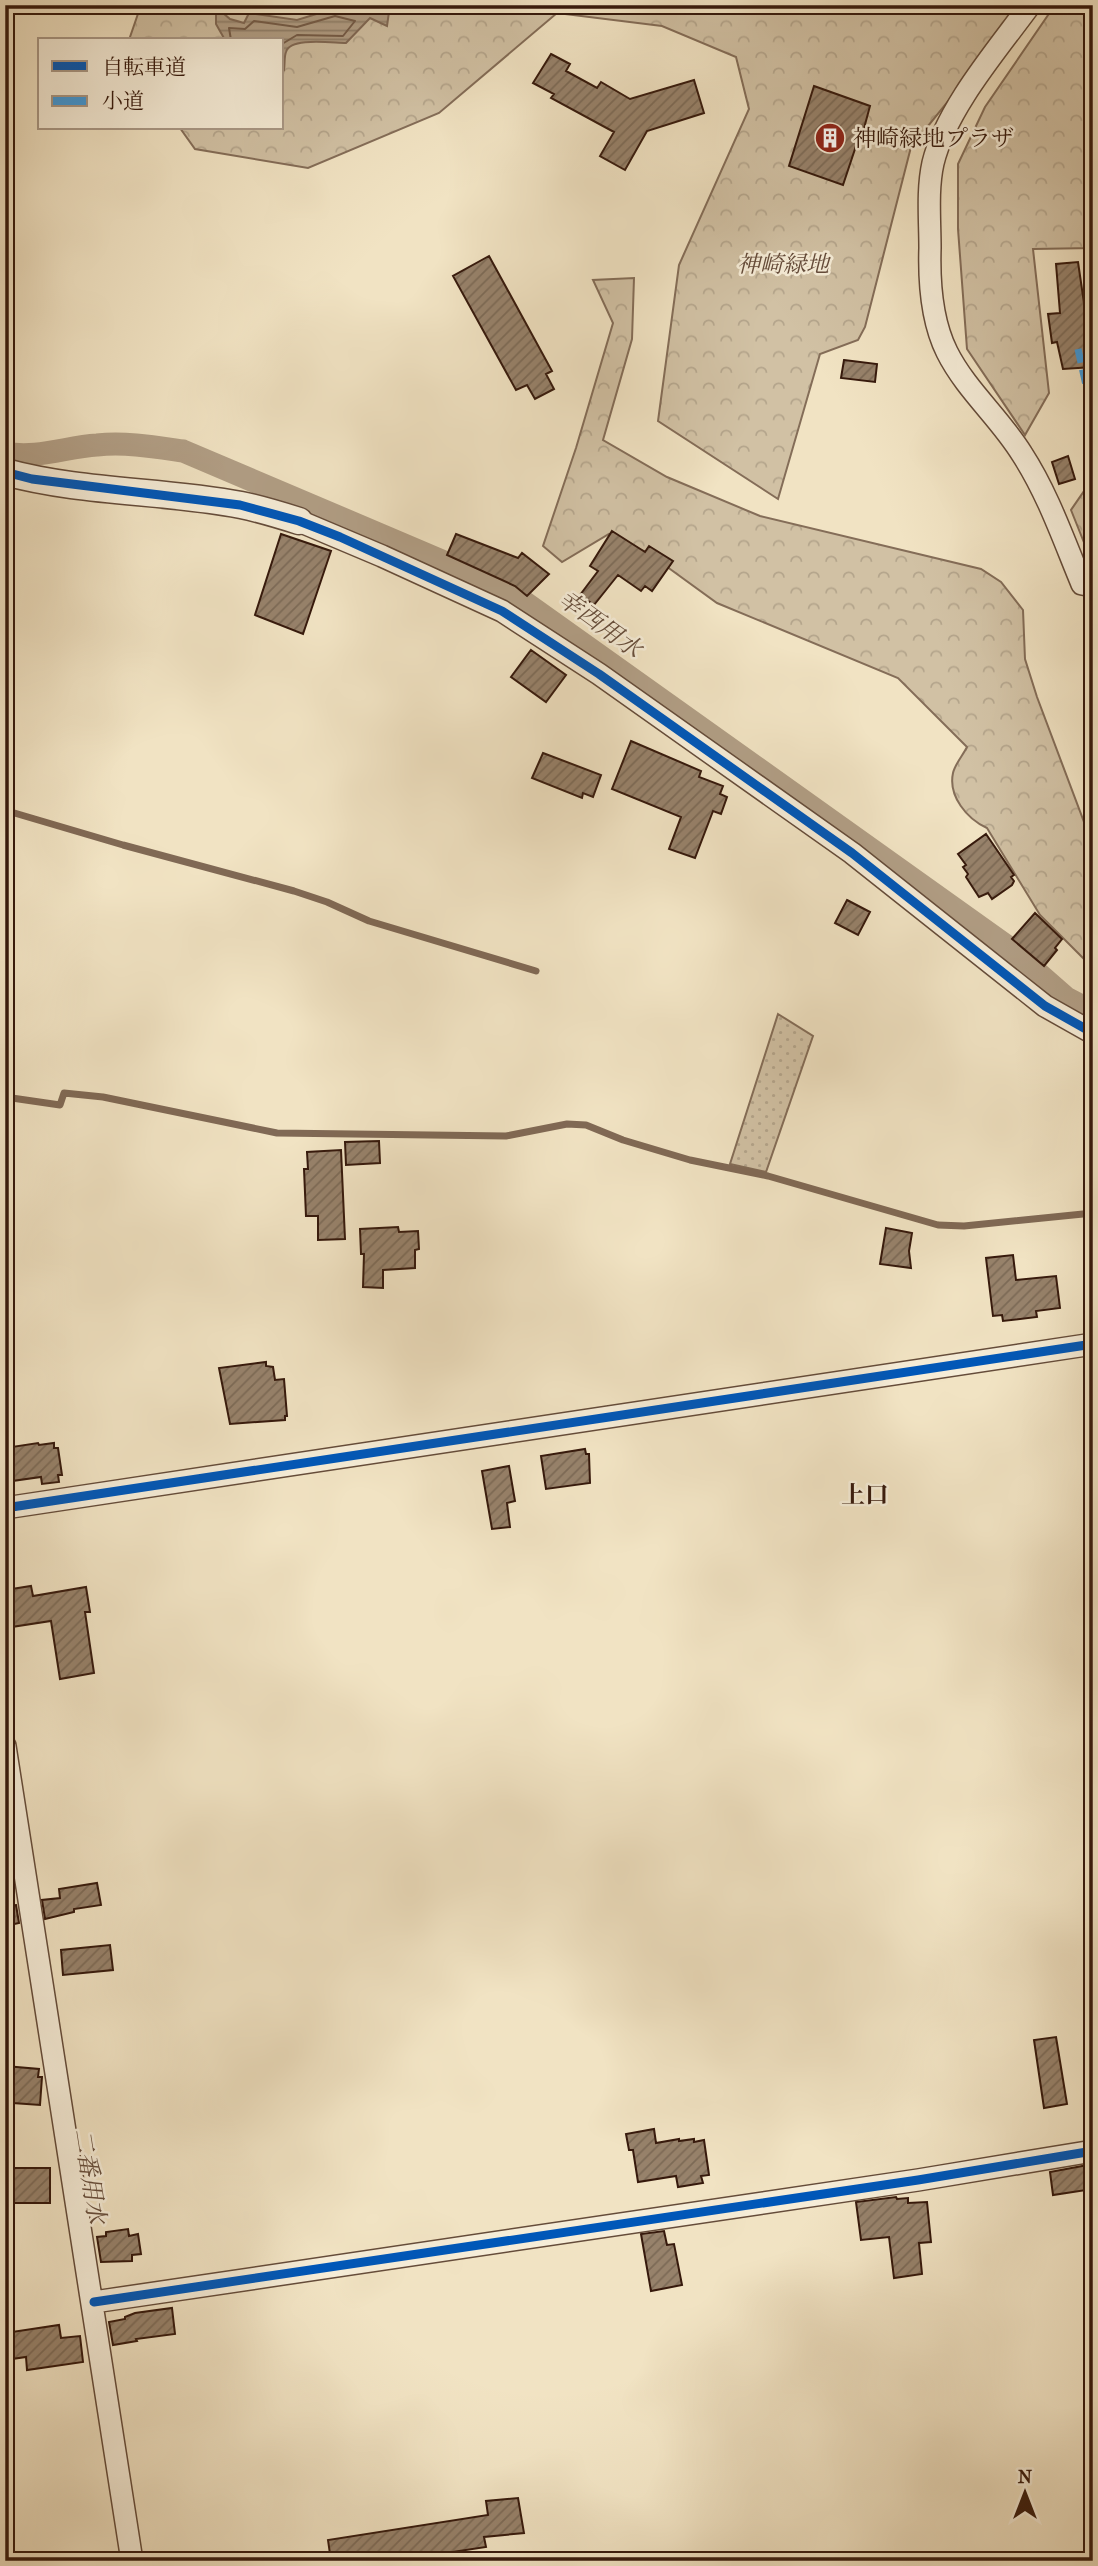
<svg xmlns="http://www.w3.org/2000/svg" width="1098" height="2566" viewBox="0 0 1098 2566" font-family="'IM FELL French Canon','Noto Serif JP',serif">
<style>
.grass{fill:url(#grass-dots);stroke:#846d58;stroke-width:2}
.forest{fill:url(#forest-crowns);stroke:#846d58;stroke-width:2}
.water{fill:url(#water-rules);stroke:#806955;stroke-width:2}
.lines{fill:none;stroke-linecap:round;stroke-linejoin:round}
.shore{stroke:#745c48;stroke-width:2}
.stream{stroke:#806955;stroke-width:7}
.canal{stroke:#b19e85;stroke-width:23}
.building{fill:url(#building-hatch);stroke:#36190c;stroke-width:2}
.minor-casing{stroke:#654c3a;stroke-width:24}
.tertiary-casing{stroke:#654c3a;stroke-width:29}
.minor{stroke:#f6edd8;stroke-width:21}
.tertiary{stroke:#f6edd8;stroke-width:26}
.quiet{stroke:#3e9bde;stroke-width:7;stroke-dasharray:14 7;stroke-linecap:butt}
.cycleway-casing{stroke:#f6edd8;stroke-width:13}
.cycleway{stroke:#0057b8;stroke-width:9}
.labels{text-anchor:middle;stroke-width:5;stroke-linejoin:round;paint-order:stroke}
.poi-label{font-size:23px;fill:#36190c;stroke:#f6edd8;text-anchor:start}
.park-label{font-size:23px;font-style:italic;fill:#644b3a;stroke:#f6edd8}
.water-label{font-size:24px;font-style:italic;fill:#674e3c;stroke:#f6edd8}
.neighbourhood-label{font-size:24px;font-weight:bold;fill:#36190c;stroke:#f6edd8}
</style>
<defs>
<pattern id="grass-dots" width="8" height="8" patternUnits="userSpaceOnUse" patternTransform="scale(1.75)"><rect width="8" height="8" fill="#d1c1a4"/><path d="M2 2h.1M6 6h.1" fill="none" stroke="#b4a58c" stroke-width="1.8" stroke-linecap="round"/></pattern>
<pattern id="forest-crowns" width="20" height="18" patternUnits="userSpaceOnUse" patternTransform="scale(1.75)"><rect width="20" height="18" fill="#d1c1a4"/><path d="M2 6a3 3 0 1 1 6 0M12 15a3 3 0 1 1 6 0" fill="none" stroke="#b4a58c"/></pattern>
<pattern id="water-rules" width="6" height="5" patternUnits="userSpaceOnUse" patternTransform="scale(1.75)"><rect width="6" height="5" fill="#b19e85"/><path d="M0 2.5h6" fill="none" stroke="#91806b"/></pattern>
<pattern id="building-hatch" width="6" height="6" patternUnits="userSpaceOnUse" patternTransform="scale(1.75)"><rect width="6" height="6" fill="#97826b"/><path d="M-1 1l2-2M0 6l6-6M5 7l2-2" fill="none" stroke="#7c6a56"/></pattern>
</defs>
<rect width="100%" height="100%" fill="#f1e3c3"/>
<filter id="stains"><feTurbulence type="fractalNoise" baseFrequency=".00286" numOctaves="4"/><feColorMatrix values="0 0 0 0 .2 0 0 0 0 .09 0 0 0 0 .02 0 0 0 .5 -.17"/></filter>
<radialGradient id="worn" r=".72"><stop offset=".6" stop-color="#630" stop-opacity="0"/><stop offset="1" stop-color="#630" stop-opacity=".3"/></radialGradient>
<path class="grass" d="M 778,1014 L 813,1036 L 766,1172 L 730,1164 Z"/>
<path class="forest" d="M 141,5 L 1026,5 L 911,147 L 865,327 L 858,340 L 820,354 L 778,499 L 658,421 L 679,265 L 749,109 L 736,57 L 662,26 L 557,13 L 439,113 L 308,168 L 195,149 L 180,128 L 282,128 L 282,40 L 129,40 Z
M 1055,5 L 1093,5 L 1093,248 L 1033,249 L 1049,393 L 1025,435 L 967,349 L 958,229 L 958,164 L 985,107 Z
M 634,278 L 632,339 L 603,440 L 667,477 L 760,516 L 981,569 L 1001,582 L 1023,610 L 1025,659 L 1037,697 L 1093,846 L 1093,965 L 1089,964 L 1040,915 L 987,828 C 967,819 948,796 953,773 C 955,764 963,755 967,747 L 898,678 L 717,603 L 648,553 L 609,534 L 562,562 L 543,546 L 576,448 L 613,323 L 593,280 Z
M 1093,478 L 1093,565 L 1071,510 Z"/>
<path class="water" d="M 216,5 L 223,5 L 223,13 L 230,19 L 244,23 L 249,13 L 297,20 L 336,8 L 345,13 L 368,5 L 390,5 L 387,26 L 370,18 L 346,43 C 332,43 290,37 286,52 C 284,57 285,64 284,70 L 282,69 L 282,40 L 225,40 L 216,24 Z"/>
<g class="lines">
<path class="shore" d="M 231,40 L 229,28 L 245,29 L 254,21 L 297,27 L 335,16 L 355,21 L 343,36 L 297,35 L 282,44"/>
<path class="stream" d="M 5,815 L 11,812 L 123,845 L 294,891 L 327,902 L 369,921 L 536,971
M 5,1097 L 60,1105 L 64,1093 L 103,1097 L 277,1133 L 506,1136 L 567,1124 L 586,1125 L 623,1140 L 690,1160 L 768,1176 L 938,1225 L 964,1226 L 1093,1213"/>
<path class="canal" d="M 5,453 C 37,459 66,447 97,445 C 126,442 155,447 183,451 L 503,587 L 1008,947 L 1066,998 L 1093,1012"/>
</g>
<path class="building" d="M 551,54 L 570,64 L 566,71 L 597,88 L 601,82 L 630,99 L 694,80 L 704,113 L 647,131 L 625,170 L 600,156 L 614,132 L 551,98 L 554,94 L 533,83 Z
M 814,86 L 870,106 L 859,147 L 856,146 L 843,185 L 789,166 Z
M 489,256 L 552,371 L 546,374 L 554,389 L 535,399 L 527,385 L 516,390 L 453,276 Z
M 1078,262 L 1085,310 L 1093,309 L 1093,367 L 1063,369 L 1057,342 L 1052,343 L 1048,314 L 1060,313 L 1056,264 Z
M 844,360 L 877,364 L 875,382 L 841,378 Z
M 1068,456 L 1075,479 L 1059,484 L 1052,462 Z
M 612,531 L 645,552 L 649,546 L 673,561 L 652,591 L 645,586 L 641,591 L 618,575 L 594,605 L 580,595 L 598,571 L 590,566 Z
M 281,534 L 331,551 L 303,634 L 255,615 Z
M 456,534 L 518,558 L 522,553 L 549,574 L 527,596 L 515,586 L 447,555 Z
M 531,650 L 566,675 L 546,702 L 511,677 Z
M 631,741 L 701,771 L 699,777 L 723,786 L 720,794 L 727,797 L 721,814 L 713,811 L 695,858 L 669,849 L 681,817 L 612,789 Z
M 543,753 L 601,775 L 593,797 L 583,793 L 582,798 L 532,778 Z
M 986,834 L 1014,875 L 1011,877 L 1014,881 L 1012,885 L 992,899 L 988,893 L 979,897 L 966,877 L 968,874 L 963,867 L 966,865 L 958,854 Z
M 847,900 L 870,912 L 858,935 L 835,923 Z
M 1035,913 L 1062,939 L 1055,948 L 1057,950 L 1044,966 L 1012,939 Z
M 379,1141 L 380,1163 L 346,1165 L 345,1142 Z
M 341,1150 L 345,1239 L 318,1240 L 318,1216 L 306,1216 L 304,1169 L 308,1169 L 307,1152 Z
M 398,1227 L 399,1232 L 418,1231 L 419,1249 L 415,1250 L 415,1268 L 383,1270 L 383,1288 L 363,1287 L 364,1254 L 361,1254 L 360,1229 Z
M 886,1228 L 912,1233 L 909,1251 L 911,1268 L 880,1264 Z
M 1013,1255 L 1016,1280 L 1056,1276 L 1060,1308 L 1036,1311 L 1037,1317 L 1003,1321 L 1002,1315 L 993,1316 L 986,1258 Z
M 266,1362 L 266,1366 L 273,1367 L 275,1380 L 284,1379 L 287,1416 L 285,1416 L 285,1420 L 230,1424 L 219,1368 Z
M 38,1443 L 39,1445 L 54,1443 L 54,1448 L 58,1448 L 62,1475 L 58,1475 L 59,1482 L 42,1484 L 41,1477 L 5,1482 L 5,1448 Z
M 585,1449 L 586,1454 L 589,1454 L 590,1483 L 546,1489 L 541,1456 Z
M 509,1466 L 515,1501 L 507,1503 L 510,1527 L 492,1529 L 482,1471 Z
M 31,1586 L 33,1596 L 86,1587 L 90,1612 L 85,1612 L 94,1673 L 60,1679 L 51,1621 L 5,1628 L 5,1590 Z
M 97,1883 L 101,1905 L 74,1909 L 74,1912 L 45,1919 L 42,1900 L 60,1898 L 59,1889 Z
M 16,1905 L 19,1923 L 5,1926 L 5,1906 Z
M 110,1945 L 113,1970 L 63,1975 L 61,1950 Z
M 1056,2037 L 1067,2104 L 1044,2108 L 1034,2040 Z
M 5,2066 L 39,2069 L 38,2077 L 42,2077 L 40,2105 L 13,2103 L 14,2095 L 5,2095 Z
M 654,2129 L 656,2143 L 679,2139 L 679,2141 L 694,2139 L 694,2142 L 704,2140 L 709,2175 L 701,2176 L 703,2183 L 678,2187 L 676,2176 L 638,2182 L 633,2150 L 629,2150 L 626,2134 Z
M 1093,2164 L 1093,2189 L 1053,2195 L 1050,2172 Z
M 5,2168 L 50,2168 L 50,2203 L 5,2203 Z
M 896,2197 L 897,2199 L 908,2198 L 908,2203 L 927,2202 L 931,2242 L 919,2243 L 922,2274 L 894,2278 L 889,2237 L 861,2240 L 856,2202 Z
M 128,2229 L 129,2236 L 138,2234 L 141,2254 L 132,2255 L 132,2261 L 101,2262 L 97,2237 L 106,2236 L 106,2232 Z
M 664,2231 L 667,2245 L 674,2244 L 682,2285 L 651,2291 L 641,2234 Z
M 172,2308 L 175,2334 L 136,2339 L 137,2341 L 113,2345 L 109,2322 L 125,2319 L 125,2317 L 135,2313 Z
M 59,2325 L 61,2338 L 80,2336 L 83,2362 L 27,2370 L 26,2357 L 5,2360 L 5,2333 Z
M 518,2498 L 524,2533 L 484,2537 L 486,2547 L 446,2553 L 442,2555 L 443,2557 L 418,2561 L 415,2561 L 415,2558 L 393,2561 L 331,2561 L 328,2540 L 488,2515 L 486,2501 Z"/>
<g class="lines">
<g class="minor-casing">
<path id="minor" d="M 1030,5 C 997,50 946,109 933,163 C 927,190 930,220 930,248 C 929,280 932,322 947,352 C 966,390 1000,418 1022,454 C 1048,494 1064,541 1082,584 L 1093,586
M 299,521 L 382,556 L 502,611 L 599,674 L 852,853 L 1045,1006 L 1093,1033
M 5,1508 L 1093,1344
M 5,1746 L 132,2561
M 94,2302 L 918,2180 L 1093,2151"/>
</g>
<g class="tertiary-casing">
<path id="tertiary" d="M 5,472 C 82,493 163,490 241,505 C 261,509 280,515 299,521"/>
</g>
<use href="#minor" class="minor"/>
<use href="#tertiary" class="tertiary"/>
<path class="quiet" d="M 1078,349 L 1093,417"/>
<g class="cycleway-casing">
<path id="cycleway" d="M 5,472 L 32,479 L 240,505 L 299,521 L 340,537 L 502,611 L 599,674 L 852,853 L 1045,1006 L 1093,1033
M 5,1508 L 1093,1344
M 94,2302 L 918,2180 L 1093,2151"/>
</g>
<use href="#cycleway" class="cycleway"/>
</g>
<defs>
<g id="building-disc" transform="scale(1.575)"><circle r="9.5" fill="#8f2418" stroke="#f6edd8"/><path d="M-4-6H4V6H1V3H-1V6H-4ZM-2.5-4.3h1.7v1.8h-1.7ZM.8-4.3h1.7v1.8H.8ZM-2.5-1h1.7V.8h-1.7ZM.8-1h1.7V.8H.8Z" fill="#fff"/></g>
</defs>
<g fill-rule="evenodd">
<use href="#building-disc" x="830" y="138"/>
</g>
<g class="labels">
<g class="poi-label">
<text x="853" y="146">神崎緑地プラザ</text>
</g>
<g class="park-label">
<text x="783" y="272">神崎緑地</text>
</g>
<g class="water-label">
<text transform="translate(600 624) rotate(36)" y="8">幸西用水</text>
<text transform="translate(90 2176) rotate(81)" y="8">二番用水</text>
</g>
<g class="neighbourhood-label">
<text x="865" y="1503">上口</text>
</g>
</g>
<rect width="1098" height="2566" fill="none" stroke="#f1e3c3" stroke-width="28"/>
<rect x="7" y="7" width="1084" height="2552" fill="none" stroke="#36190c" stroke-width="3.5"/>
<rect x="14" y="14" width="1070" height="2538" fill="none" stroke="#36190c" stroke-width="2"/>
<rect x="38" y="38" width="245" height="91" fill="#f6edd8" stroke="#a99886" stroke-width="2"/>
<rect x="52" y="61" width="35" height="10" fill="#0057b8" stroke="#a99886" stroke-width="2"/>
<text x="102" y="74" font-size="21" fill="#36190c">自転車道</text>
<rect x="52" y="96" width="35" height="10" fill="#3e9bde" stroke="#a99886" stroke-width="2"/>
<text x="102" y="108" font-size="21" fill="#36190c">小道</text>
<g transform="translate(1025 2493)" stroke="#f6edd8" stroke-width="5" paint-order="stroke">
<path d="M0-5L12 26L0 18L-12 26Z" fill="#36190c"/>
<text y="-10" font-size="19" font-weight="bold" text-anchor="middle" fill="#36190c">N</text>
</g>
<rect width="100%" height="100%" filter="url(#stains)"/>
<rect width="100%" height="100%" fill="url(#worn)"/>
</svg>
